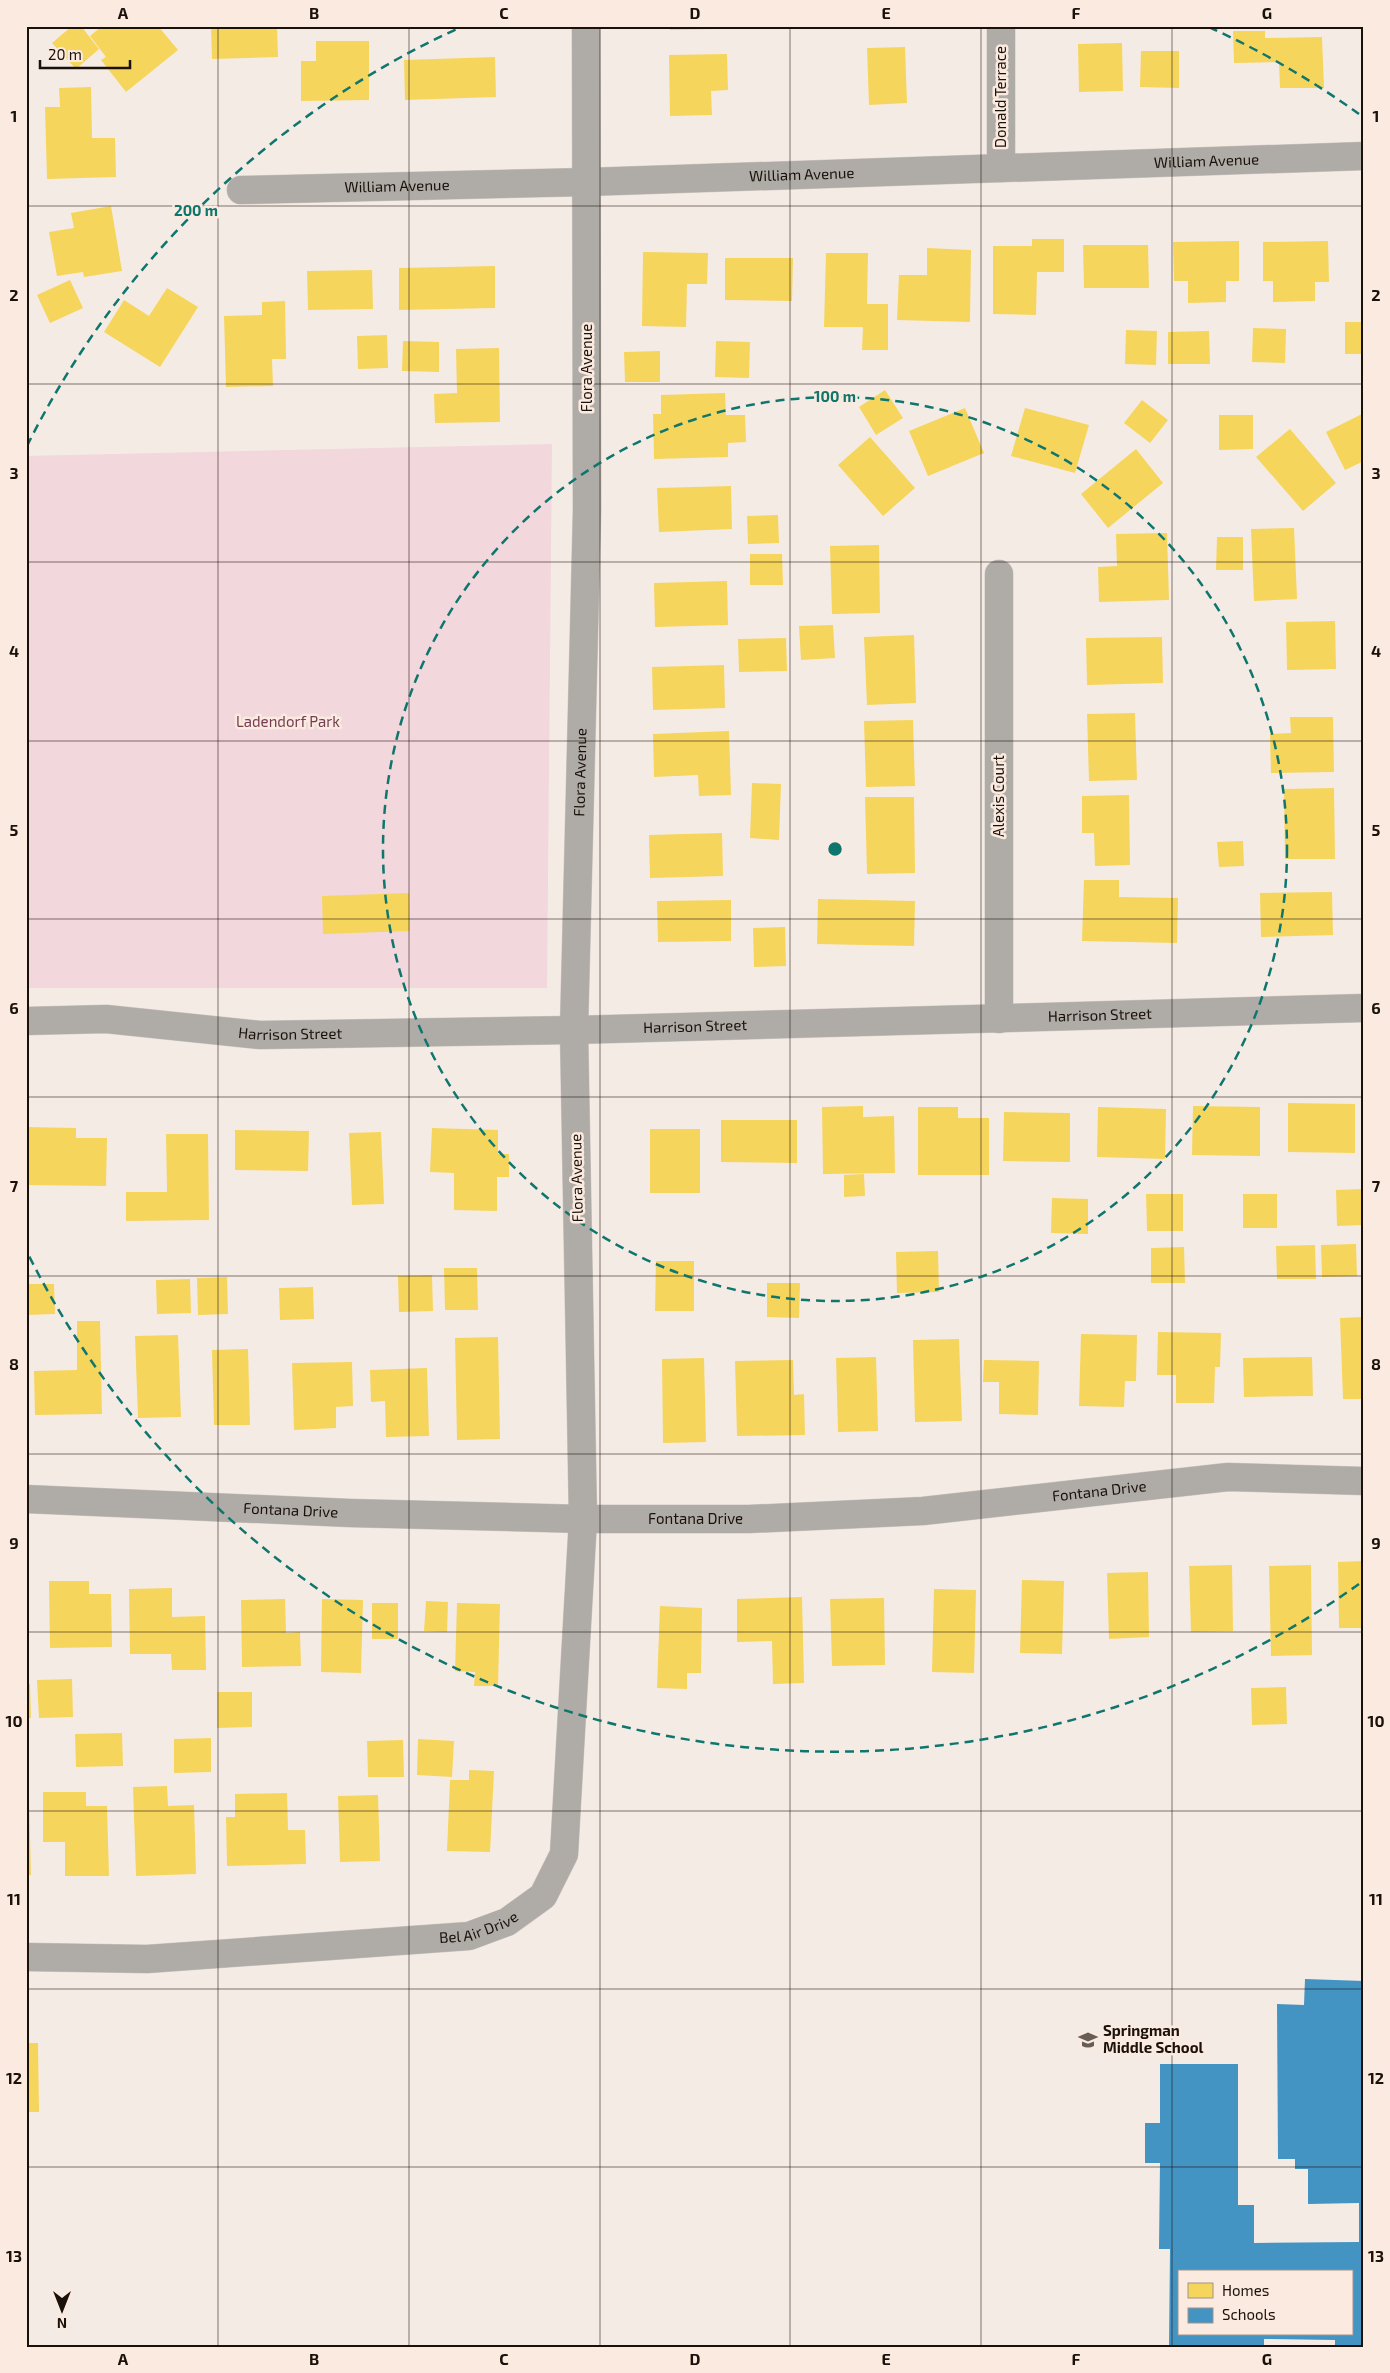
<svg xmlns="http://www.w3.org/2000/svg" width="1390" height="2373" viewBox="0 0 1390 2373" font-family="'Exo 2',sans-serif">
<style>
.green{fill:#f2d7dc}
.homes{fill:#f6d55c}
.schools{fill:#4393c3;fill-rule:evenodd}
.lines{fill:none;stroke-linecap:round;stroke-linejoin:round}
.minor-casing{stroke:#d0c9c4;stroke-width:29}
.minor{stroke:#afaba6;stroke-width:28}
.grid{fill:none;stroke:#1a110a;stroke-width:1;stroke-opacity:0.55}
.ring{fill:none;stroke:#0f766e;stroke-width:2.5;stroke-dasharray:9 6}
.labels{text-anchor:middle;stroke-width:5;stroke-linejoin:round;paint-order:stroke}
.street-label{font-size:15px;fill:#1a110a;stroke:#fbeadf}
.park-label{font-size:15px;fill:#753c54;stroke:#fbeadf}
.poi-label{font-size:15px;font-weight:bold;fill:#1a110a;stroke:#fbeadf;text-anchor:start}
.centre{fill:#0f766e;stroke:#fbeadf;stroke-width:2.5}
.ring-label{font-size:15px;text-anchor:middle;font-weight:bold;fill:#0f766e;stroke:#fbeadf;stroke-width:5;stroke-linejoin:round;paint-order:stroke}
.neatline{fill:none;stroke:#1a110a;stroke-width:2}
.grid-label{font-size:16px;text-anchor:middle;font-weight:bold;fill:#1a110a}
</style>
<rect width="100%" height="100%" fill="#f5ebe5"/>
<path class="green" d="M 552,444 L 547,988 L 26,988 L 26,456 Z"/>
<path class="homes" d="M 72,26 L 81,26 L 99,49 L 76,69 L 52,43 Z
M 102,26 L 158,26 L 178,50 L 126,92 L 101,60 L 106,57 L 90,36 Z
M 211,26 L 277,26 L 278,57 L 212,59 Z
M 670,26 L 719,26 L 719,29 L 670,30 Z
M 1233,31 L 1265,31 L 1265,38 L 1322,37 L 1324,88 L 1280,88 L 1279,62 L 1234,63 Z
M 316,41 L 369,41 L 369,100 L 301,101 L 301,61 L 316,61 Z
M 1122,43 L 1123,91 L 1079,92 L 1078,44 Z
M 905,47 L 907,103 L 869,105 L 867,48 Z
M 1141,51 L 1179,51 L 1179,88 L 1140,87 Z
M 727,54 L 728,90 L 711,91 L 712,115 L 670,116 L 669,55 Z
M 495,57 L 496,97 L 405,100 L 404,60 Z
M 91,87 L 92,138 L 115,138 L 116,177 L 47,179 L 45,107 L 60,107 L 59,88 Z
M 111,206 L 122,271 L 84,277 L 83,272 L 57,276 L 49,232 L 74,228 L 71,213 Z
M 1032,239 L 1064,239 L 1064,272 L 1037,272 L 1036,315 L 993,314 L 993,246 L 1032,246 Z
M 1239,241 L 1239,281 L 1226,281 L 1226,302 L 1188,303 L 1188,281 L 1174,281 L 1173,242 Z
M 1328,241 L 1329,282 L 1315,282 L 1315,301 L 1273,302 L 1273,281 L 1263,281 L 1263,242 Z
M 1083,245 L 1148,245 L 1149,288 L 1084,288 Z
M 927,248 L 971,250 L 970,322 L 897,320 L 899,275 L 927,275 Z
M 643,252 L 708,253 L 707,284 L 687,284 L 686,327 L 642,326 Z
M 826,253 L 868,253 L 867,304 L 888,304 L 888,350 L 862,350 L 863,327 L 824,327 Z
M 725,258 L 793,258 L 792,301 L 725,300 Z
M 495,266 L 495,308 L 399,310 L 399,268 Z
M 372,270 L 373,309 L 308,310 L 307,271 Z
M 70,280 L 83,308 L 50,323 L 37,295 Z
M 167,288 L 198,307 L 160,367 L 104,332 L 124,300 L 149,316 Z
M 285,301 L 286,359 L 272,359 L 273,386 L 226,387 L 224,316 L 262,315 L 262,302 Z
M 1345,322 L 1364,322 L 1364,354 L 1345,354 Z
M 1253,328 L 1286,329 L 1285,363 L 1252,362 Z
M 1126,330 L 1157,331 L 1156,365 L 1125,364 Z
M 1209,331 L 1210,364 L 1168,364 L 1168,332 Z
M 387,335 L 388,368 L 358,369 L 357,336 Z
M 403,341 L 439,342 L 439,372 L 402,371 Z
M 716,341 L 750,342 L 749,378 L 715,377 Z
M 499,348 L 500,422 L 435,423 L 434,394 L 457,393 L 456,349 Z
M 660,351 L 660,382 L 625,382 L 624,352 Z
M 885,390 L 903,418 L 876,435 L 859,407 Z
M 725,393 L 726,415 L 745,415 L 746,442 L 728,443 L 728,457 L 654,459 L 653,414 L 661,414 L 661,395 Z
M 1142,400 L 1168,420 L 1150,443 L 1124,423 Z
M 965,408 L 984,453 L 928,476 L 909,431 Z
M 1025,408 L 1089,425 L 1075,473 L 1011,456 Z
M 1364,413 L 1364,461 L 1345,470 L 1326,432 Z
M 1219,415 L 1253,415 L 1253,449 L 1219,450 Z
M 1290,429 L 1336,483 L 1303,511 L 1256,457 Z
M 870,437 L 915,488 L 883,516 L 838,465 Z
M 1136,449 L 1163,483 L 1108,528 L 1081,494 Z
M 731,486 L 732,529 L 659,532 L 657,488 Z
M 778,515 L 779,543 L 748,544 L 747,516 Z
M 1294,528 L 1297,599 L 1254,601 L 1251,529 Z
M 1167,533 L 1169,600 L 1099,602 L 1098,567 L 1117,566 L 1116,534 Z
M 1217,537 L 1243,537 L 1243,570 L 1216,570 Z
M 879,545 L 880,613 L 832,614 L 830,546 Z
M 750,554 L 782,554 L 783,585 L 750,585 Z
M 727,581 L 728,625 L 655,627 L 654,583 Z
M 1335,621 L 1336,669 L 1287,670 L 1286,622 Z
M 833,625 L 835,658 L 801,660 L 799,626 Z
M 914,635 L 916,703 L 867,705 L 864,637 Z
M 1162,637 L 1163,683 L 1087,685 L 1086,638 Z
M 786,638 L 787,671 L 739,672 L 738,639 Z
M 724,665 L 725,708 L 653,710 L 652,667 Z
M 1135,713 L 1137,780 L 1089,781 L 1087,714 Z
M 1290,717 L 1333,717 L 1334,772 L 1271,773 L 1270,734 L 1291,733 Z
M 913,720 L 915,786 L 866,787 L 864,721 Z
M 729,731 L 731,795 L 699,796 L 698,775 L 654,777 L 653,734 Z
M 752,783 L 781,784 L 779,840 L 750,838 Z
M 1334,788 L 1335,859 L 1285,859 L 1284,789 Z
M 1129,795 L 1130,865 L 1095,866 L 1094,833 L 1082,833 L 1082,796 Z
M 865,797 L 914,797 L 915,873 L 867,874 Z
M 722,833 L 723,876 L 650,878 L 649,835 Z
M 1243,841 L 1244,866 L 1219,867 L 1217,842 Z
M 1084,880 L 1119,880 L 1119,897 L 1178,898 L 1177,943 L 1082,941 Z
M 1332,892 L 1333,935 L 1261,937 L 1260,893 Z
M 409,893 L 410,931 L 323,934 L 322,896 Z
M 818,899 L 915,901 L 914,946 L 817,944 Z
M 731,900 L 731,941 L 658,942 L 657,901 Z
M 785,927 L 786,966 L 754,967 L 753,928 Z
M 1288,1103 L 1355,1104 L 1355,1153 L 1288,1152 Z
M 863,1106 L 863,1117 L 894,1116 L 895,1173 L 823,1174 L 822,1107 Z
M 1193,1106 L 1260,1107 L 1260,1156 L 1192,1155 Z
M 918,1107 L 958,1107 L 958,1118 L 989,1118 L 989,1175 L 918,1175 Z
M 1098,1107 L 1166,1109 L 1165,1159 L 1097,1157 Z
M 1004,1112 L 1070,1113 L 1070,1162 L 1003,1161 Z
M 721,1120 L 797,1120 L 797,1163 L 721,1162 Z
M 26,1127 L 76,1128 L 76,1138 L 107,1138 L 106,1186 L 26,1185 Z
M 432,1128 L 498,1130 L 498,1154 L 509,1154 L 509,1177 L 497,1177 L 497,1211 L 454,1210 L 454,1173 L 430,1172 Z
M 650,1129 L 700,1129 L 700,1193 L 650,1193 Z
M 235,1130 L 309,1131 L 308,1171 L 235,1170 Z
M 381,1132 L 384,1204 L 352,1205 L 349,1133 Z
M 166,1134 L 208,1134 L 209,1220 L 126,1221 L 126,1192 L 167,1192 Z
M 864,1174 L 865,1196 L 844,1197 L 844,1175 Z
M 1364,1189 L 1364,1225 L 1337,1226 L 1336,1190 Z
M 1146,1194 L 1183,1194 L 1183,1231 L 1147,1231 Z
M 1243,1194 L 1277,1194 L 1277,1228 L 1243,1228 Z
M 1052,1198 L 1088,1199 L 1088,1234 L 1051,1233 Z
M 1356,1244 L 1357,1276 L 1322,1277 L 1321,1245 Z
M 1315,1245 L 1316,1279 L 1277,1279 L 1276,1246 Z
M 1184,1247 L 1185,1283 L 1151,1283 L 1151,1248 Z
M 938,1251 L 939,1292 L 897,1293 L 896,1252 Z
M 656,1261 L 694,1261 L 694,1311 L 655,1311 Z
M 444,1268 L 477,1268 L 478,1310 L 445,1310 Z
M 432,1275 L 433,1311 L 399,1312 L 398,1276 Z
M 227,1277 L 228,1314 L 198,1315 L 197,1278 Z
M 190,1279 L 191,1313 L 157,1314 L 156,1280 Z
M 767,1283 L 800,1283 L 799,1318 L 767,1317 Z
M 26,1284 L 54,1284 L 55,1314 L 26,1315 Z
M 313,1287 L 314,1319 L 280,1320 L 279,1288 Z
M 1364,1317 L 1364,1399 L 1343,1399 L 1340,1318 Z
M 77,1321 L 100,1321 L 102,1414 L 35,1415 L 34,1371 L 77,1370 Z
M 1158,1332 L 1221,1333 L 1220,1367 L 1215,1367 L 1214,1403 L 1176,1403 L 1176,1375 L 1157,1375 Z
M 1081,1334 L 1137,1335 L 1136,1381 L 1125,1381 L 1124,1407 L 1079,1406 Z
M 178,1335 L 181,1417 L 138,1418 L 135,1336 Z
M 498,1337 L 500,1439 L 457,1440 L 455,1338 Z
M 959,1339 L 962,1421 L 915,1422 L 913,1340 Z
M 248,1349 L 250,1425 L 214,1425 L 212,1350 Z
M 876,1357 L 878,1431 L 838,1432 L 836,1358 Z
M 1312,1357 L 1313,1396 L 1244,1397 L 1243,1358 Z
M 704,1358 L 706,1442 L 663,1443 L 662,1359 Z
M 793,1360 L 794,1395 L 804,1394 L 805,1435 L 737,1436 L 735,1361 Z
M 984,1360 L 1039,1361 L 1038,1415 L 999,1414 L 999,1382 L 983,1382 Z
M 352,1362 L 353,1406 L 336,1407 L 336,1428 L 294,1430 L 292,1363 Z
M 427,1368 L 429,1436 L 386,1437 L 385,1401 L 371,1402 L 370,1370 Z
M 1364,1561 L 1364,1628 L 1339,1628 L 1338,1562 Z
M 1232,1565 L 1233,1631 L 1191,1632 L 1189,1566 Z
M 1311,1565 L 1312,1655 L 1271,1656 L 1269,1566 Z
M 1148,1572 L 1149,1637 L 1109,1639 L 1107,1573 Z
M 1022,1580 L 1064,1581 L 1062,1654 L 1020,1653 Z
M 49,1581 L 89,1581 L 89,1594 L 111,1594 L 112,1647 L 50,1648 Z
M 172,1588 L 172,1617 L 205,1616 L 206,1670 L 172,1670 L 171,1654 L 130,1654 L 129,1589 Z
M 934,1589 L 976,1590 L 974,1673 L 932,1672 Z
M 802,1597 L 804,1683 L 773,1684 L 772,1641 L 737,1642 L 737,1599 Z
M 884,1598 L 885,1665 L 832,1666 L 830,1599 Z
M 285,1599 L 286,1633 L 300,1632 L 301,1666 L 242,1667 L 241,1600 Z
M 322,1599 L 363,1600 L 361,1673 L 321,1672 Z
M 426,1601 L 448,1602 L 447,1632 L 424,1631 Z
M 372,1603 L 398,1603 L 398,1639 L 372,1639 Z
M 457,1603 L 500,1604 L 498,1686 L 474,1686 L 475,1672 L 455,1671 Z
M 660,1606 L 702,1608 L 701,1673 L 687,1673 L 687,1689 L 657,1688 Z
M 72,1679 L 73,1717 L 39,1718 L 37,1680 Z
M 30,1684 L 31,1718 L 26,1718 L 26,1685 Z
M 1286,1687 L 1287,1724 L 1252,1725 L 1251,1688 Z
M 217,1692 L 252,1692 L 252,1727 L 217,1728 Z
M 122,1733 L 123,1766 L 76,1767 L 75,1734 Z
M 211,1738 L 211,1772 L 174,1773 L 174,1739 Z
M 418,1739 L 454,1741 L 452,1777 L 417,1775 Z
M 403,1740 L 404,1777 L 368,1777 L 367,1741 Z
M 469,1770 L 494,1771 L 490,1852 L 447,1851 L 450,1780 L 469,1780 Z
M 167,1786 L 168,1806 L 194,1805 L 196,1874 L 136,1876 L 133,1787 Z
M 43,1792 L 86,1792 L 86,1806 L 107,1806 L 109,1876 L 65,1876 L 65,1842 L 43,1842 Z
M 287,1793 L 288,1830 L 305,1830 L 306,1864 L 227,1866 L 226,1817 L 235,1817 L 235,1794 Z
M 378,1795 L 380,1861 L 340,1862 L 338,1796 Z
M 26,1798 L 29,1798 L 31,1875 L 26,1875 Z
M 26,2043 L 38,2043 L 39,2112 L 26,2112 Z"/>
<path class="schools" d="M 1305,1979 L 1364,1981 L 1364,2347 L 1335,2347 L 1335,2340 L 1264,2339 L 1264,2347 L 1169,2347 L 1170,2249 L 1159,2249 L 1160,2163 L 1145,2163 L 1145,2123 L 1160,2123 L 1160,2064 L 1238,2064 L 1238,2205 L 1254,2205 L 1254,2243 L 1359,2242 L 1359,2203 L 1308,2204 L 1308,2169 L 1295,2169 L 1295,2159 L 1278,2159 L 1277,2004 L 1304,2005 ZM 1179,2272 L 1351,2272 L 1351,2334 L 1179,2334 Z"/>
<g class="lines">
<g class="minor-casing">
<g id="minor">
<path d="M 1001,26 L 1001,168"/>
<path id="s1" d="M 241,190 L 587,182 L 1364,156"/>
<path d="M 999,1019 L 999,574"/>
<path id="s2" d="M 26,1021 L 106,1019 L 260,1035 L 574,1030 L 1364,1008"/>
<path id="s3" d="M 26,1499 L 350,1513 L 583,1519 L 749,1519 L 923,1511 L 1228,1477 L 1364,1481"/>
<path id="s4" d="M 26,1957 L 147,1959 L 469,1936 L 507,1922 L 543,1896 L 564,1854 L 583,1519 L 574,1030 L 587,510 L 586,26"/>
</g>
</g>
<use href="#minor" class="minor"/>
</g>
<path class="grid" d="M 218,26 L 218,2347M 409,26 L 409,2347M 600,26 L 600,2347M 790,26 L 790,2347M 981,26 L 981,2347M 1172,26 L 1172,2347M 26,206 L 1364,206M 26,384 L 1364,384M 26,562 L 1364,562M 26,741 L 1364,741M 26,919 L 1364,919M 26,1097 L 1364,1097M 26,1276 L 1364,1276M 26,1454 L 1364,1454M 26,1632 L 1364,1632M 26,1811 L 1364,1811M 26,1989 L 1364,1989M 26,2167 L 1364,2167"/>
<g class="ring">
<circle cx="835" cy="849" r="452"/>
<path d="M1359 1584A903 903 0 0 1 27 1252M27 446A903 903 0 0 1 461 27M1209 27A903 903 0 0 1 1359 114"/>
</g>
<defs>
<g id="school-bare" transform="scale(1.5)"><path d="M0-5L7-2L0 1L-7-2ZM-4 1L0 2.5L4 1V4Q0 6-4 4Z" fill="#675d57" stroke="#fbeadf" stroke-width="2.5" paint-order="stroke"/></g>
</defs>
<g fill-rule="evenodd">
<use href="#school-bare" x="1088" y="2040"/>
</g>
<g class="labels">
<g class="street-label">
<text transform="translate(1001 97) rotate(-90)" y="5">Donald Terrace</text>
<text dy="5" stroke="none"><textPath href="#s1" startOffset="966">William Avenue</textPath></text>
<text dy="5" stroke="none"><textPath href="#s1" startOffset="561">William Avenue</textPath></text>
<text dy="5" stroke="none"><textPath href="#s1" startOffset="156">William Avenue</textPath></text>
<text transform="translate(587 368) rotate(-90)" y="5">Flora Avenue</text>
<text dy="5" stroke="none"><textPath href="#s4" startOffset="1658">Flora Avenue</textPath></text>
<text transform="translate(999 796) rotate(-90)" y="5">Alexis Court</text>
<text dy="5" stroke="none"><textPath href="#s2" startOffset="1075">Harrison Street</textPath></text>
<text dy="5" stroke="none"><textPath href="#s2" startOffset="670">Harrison Street</textPath></text>
<text dy="5" stroke="none"><textPath href="#s2" startOffset="265">Harrison Street</textPath></text>
<text transform="translate(577 1178) rotate(-91)" y="5">Flora Avenue</text>
<text dy="5" stroke="none"><textPath href="#s3" startOffset="1075">Fontana Drive</textPath></text>
<text dy="5" stroke="none"><textPath href="#s3" startOffset="265">Fontana Drive</textPath></text>
<text dy="5" stroke="none"><textPath href="#s3" startOffset="670">Fontana Drive</textPath></text>
<text dy="5" stroke="none"><textPath href="#s4" startOffset="455">Bel Air Drive</textPath></text>
</g>
<g class="park-label">
<text x="288" y="727">Ladendorf Park</text>
</g>
<g class="poi-label">
<text x="1103" y="2036">Springman<tspan x="1103" dy="17">Middle School</tspan></text>
</g>
</g>
<circle cx="835" cy="849" r="8" class="centre"/>
<g class="ring-label">
<text x="196" y="216">200 m</text>
<text x="835" y="402">100 m</text>
</g>
<rect width="1390" height="2373" fill="none" stroke="#fbeadf" stroke-width="55"/>
<rect x="1178" y="2270" width="175" height="65" fill="#fbeadf" stroke="#a1938a"/>
<rect x="1188" y="2283" width="25" height="15" fill="#f6d55c" stroke="#a1938a"/>
<text x="1222" y="2296" font-size="15" fill="#1a110a">Homes</text>
<rect x="1188" y="2308" width="25" height="15" fill="#4393c3" stroke="#a1938a"/>
<text x="1222" y="2320" font-size="15" fill="#1a110a">Schools</text>
<g transform="translate(62 2310) rotate(180)" stroke="#fbeadf" stroke-width="4" paint-order="stroke">
<path d="M0-4L9 19L0 12L-9 19Z" fill="#1a110a"/>
<text y="-8" font-size="14" font-weight="bold" text-anchor="middle" fill="#1a110a">N</text>
</g>
<path d="M40 60v8h90v-8" fill="none" stroke="#1a110a" stroke-width="2.5"/>
<text x="48" y="60" font-size="15" fill="#1a110a" stroke="#fbeadf" stroke-width="4" paint-order="stroke">20 m</text>
<rect x="28" y="28" width="1334" height="2318" class="neatline"/>
<g class="grid-label">
<text x="123" y="19">A</text>
<text x="314" y="19">B</text>
<text x="504" y="19">C</text>
<text x="695" y="19">D</text>
<text x="886" y="19">E</text>
<text x="1076" y="19">F</text>
<text x="1267" y="19">G</text>
<text x="14" y="122">1</text>
<text x="1376" y="122">1</text>
<text x="14" y="301">2</text>
<text x="1376" y="301">2</text>
<text x="14" y="479">3</text>
<text x="1376" y="479">3</text>
<text x="14" y="657">4</text>
<text x="1376" y="657">4</text>
<text x="14" y="836">5</text>
<text x="1376" y="836">5</text>
<text x="14" y="1014">6</text>
<text x="1376" y="1014">6</text>
<text x="14" y="1192">7</text>
<text x="1376" y="1192">7</text>
<text x="14" y="1370">8</text>
<text x="1376" y="1370">8</text>
<text x="14" y="1549">9</text>
<text x="1376" y="1549">9</text>
<text x="14" y="1727">10</text>
<text x="1376" y="1727">10</text>
<text x="14" y="1905">11</text>
<text x="1376" y="1905">11</text>
<text x="14" y="2084">12</text>
<text x="1376" y="2084">12</text>
<text x="14" y="2262">13</text>
<text x="1376" y="2262">13</text>
<text x="123" y="2365">A</text>
<text x="314" y="2365">B</text>
<text x="504" y="2365">C</text>
<text x="695" y="2365">D</text>
<text x="886" y="2365">E</text>
<text x="1076" y="2365">F</text>
<text x="1267" y="2365">G</text>
</g>
</svg>
